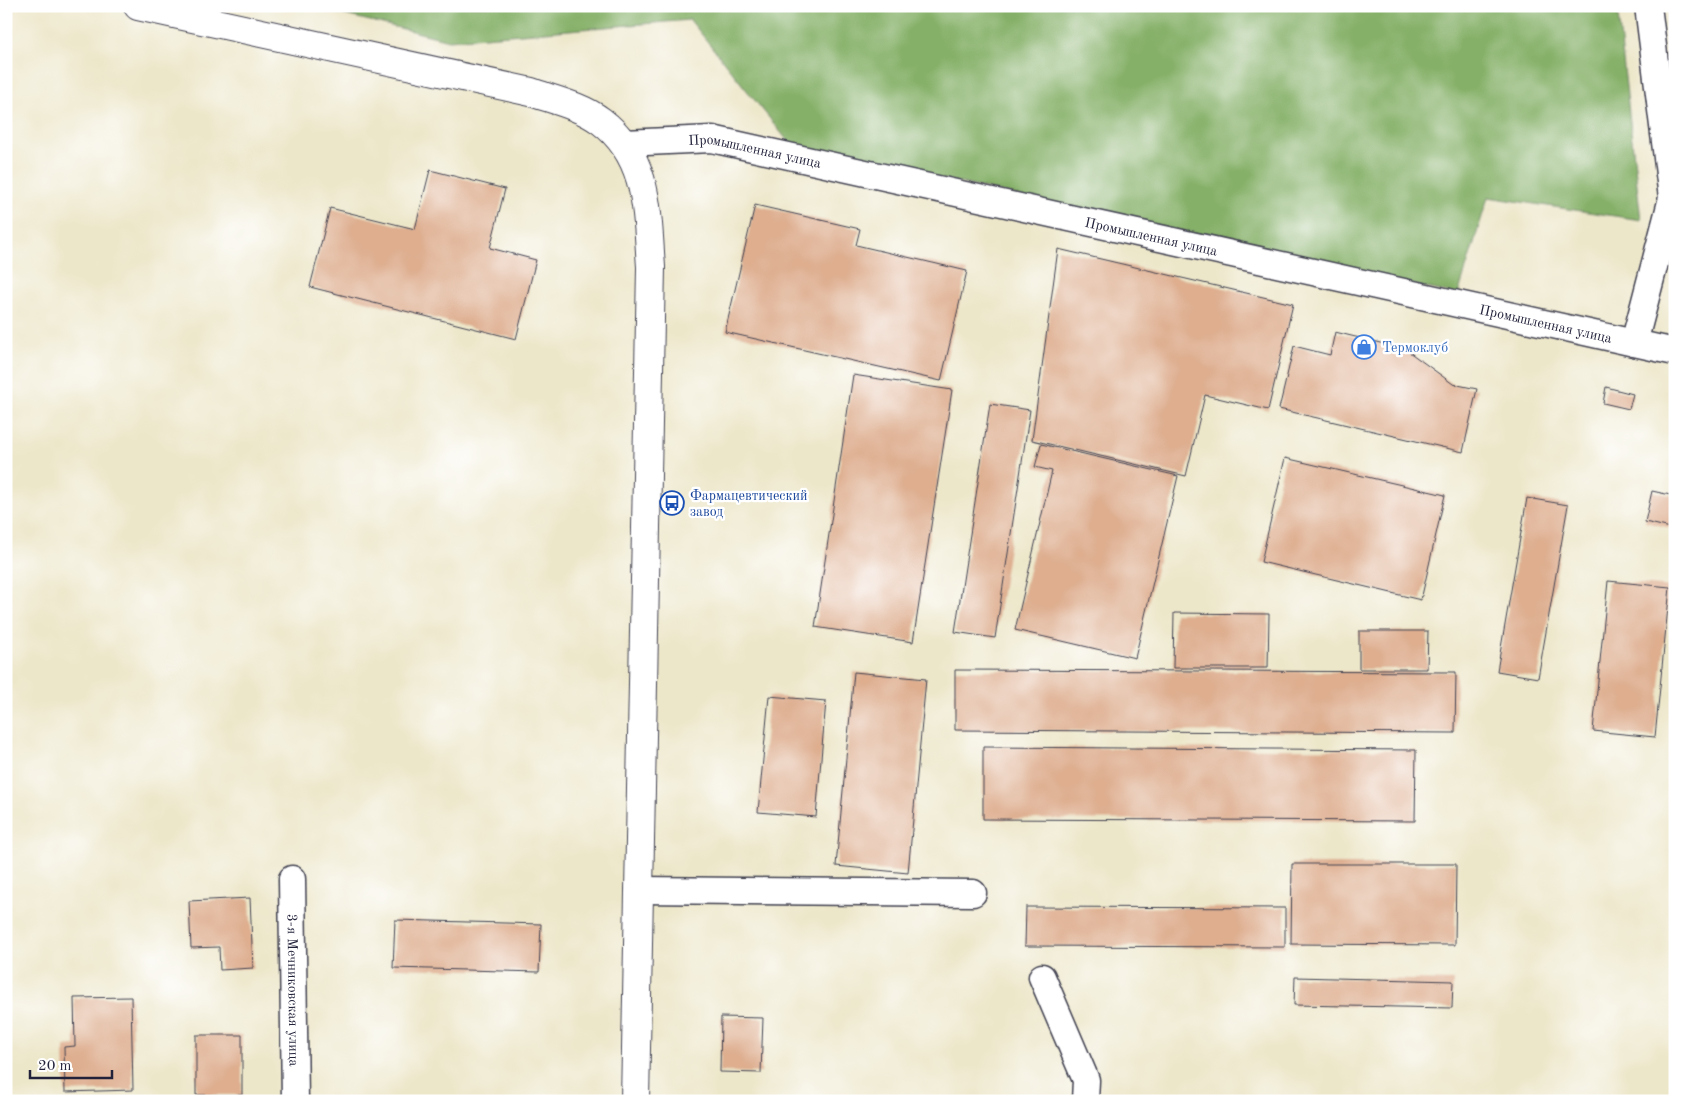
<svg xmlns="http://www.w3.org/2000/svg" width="1681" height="1107" viewBox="0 0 1681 1107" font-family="'Old Standard TT',serif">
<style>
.forest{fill:#85b068;stroke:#546952}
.building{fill:#deae8f}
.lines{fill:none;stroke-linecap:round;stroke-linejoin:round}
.minor-casing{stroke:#404050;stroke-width:29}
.major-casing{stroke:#404050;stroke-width:30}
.minor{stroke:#fff;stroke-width:26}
.major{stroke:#fff;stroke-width:28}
.labels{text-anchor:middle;stroke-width:4.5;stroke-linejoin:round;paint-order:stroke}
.street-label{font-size:14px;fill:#22223b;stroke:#fff}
.shop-label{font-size:14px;fill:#366cbe;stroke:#fff;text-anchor:start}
.transit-label{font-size:14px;fill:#164399;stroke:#fff;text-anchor:start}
</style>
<rect width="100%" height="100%" fill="#fff"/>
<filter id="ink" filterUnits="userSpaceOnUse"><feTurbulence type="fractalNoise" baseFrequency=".02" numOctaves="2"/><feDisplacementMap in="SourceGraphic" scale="10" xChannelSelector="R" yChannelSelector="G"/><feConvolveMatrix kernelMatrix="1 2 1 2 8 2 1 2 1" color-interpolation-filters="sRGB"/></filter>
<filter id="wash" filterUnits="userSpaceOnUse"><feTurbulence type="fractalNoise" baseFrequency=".0096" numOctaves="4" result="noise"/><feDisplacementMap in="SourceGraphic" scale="20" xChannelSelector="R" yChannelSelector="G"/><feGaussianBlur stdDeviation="1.12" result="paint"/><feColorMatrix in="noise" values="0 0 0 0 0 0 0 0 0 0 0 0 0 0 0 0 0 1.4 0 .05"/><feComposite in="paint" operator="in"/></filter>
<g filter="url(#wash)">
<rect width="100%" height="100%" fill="#ede7ca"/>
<path class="forest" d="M 308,6 L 1617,6 L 1641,220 L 1488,197 L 1458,295 L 791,145 L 690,20 L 449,40 Z"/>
<g id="blocks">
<path class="building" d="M 430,170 L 505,189 L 490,248 L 536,260 L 516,339 L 310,287 L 330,208 L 415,229 Z
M 755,205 L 860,229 L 856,245 L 967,271 L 941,381 L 725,332 Z
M 1058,249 L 1293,304 L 1268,410 L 1205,395 L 1186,476 L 1032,440 Z
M 1335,332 L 1405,349 L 1453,384 L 1477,389 L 1463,452 L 1279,409 L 1294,346 L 1330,355 Z
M 853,375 L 952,390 L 913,642 L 815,627 Z
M 1606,387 L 1633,394 L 1629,409 L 1603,403 Z
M 990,404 L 1030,410 L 995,638 L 955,632 Z
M 1041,444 L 1178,476 L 1135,658 L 1015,630 L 1052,471 L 1035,467 Z
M 1285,458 L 1445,495 L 1421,600 L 1261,562 Z
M 1652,491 L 1675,496 L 1675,529 L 1645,522 Z
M 1527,498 L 1568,505 L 1538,678 L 1497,671 Z
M 1608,581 L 1670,587 L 1655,737 L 1593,731 Z
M 1174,613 L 1269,614 L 1268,668 L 1173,668 Z
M 1359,631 L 1428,631 L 1427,669 L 1359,669 Z
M 955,670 L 1456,672 L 1455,733 L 955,730 Z
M 854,672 L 926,679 L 908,873 L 836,866 Z
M 769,696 L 826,701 L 816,817 L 758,812 Z
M 983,747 L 1416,750 L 1415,821 L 983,819 Z
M 1292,864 L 1456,864 L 1455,945 L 1291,944 Z
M 250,898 L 253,968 L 220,970 L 219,947 L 191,948 L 189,901 Z
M 1026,907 L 1285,908 L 1285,947 L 1025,946 Z
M 395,920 L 541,924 L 539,972 L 393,968 Z
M 1295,977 L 1453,981 L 1452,1008 L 1294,1005 Z
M 131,997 L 133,1090 L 65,1092 L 64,1047 L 75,1046 L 74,998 Z
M 721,1017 L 763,1018 L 761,1073 L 720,1072 Z
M 196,1035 L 242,1035 L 242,1095 L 196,1095 Z"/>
</g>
</g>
<g filter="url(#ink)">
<use href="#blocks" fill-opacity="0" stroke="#404050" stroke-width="1"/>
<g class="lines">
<g class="minor-casing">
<g id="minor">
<path id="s1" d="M 624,143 L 712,139 L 1675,352"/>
<path d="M 1634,343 L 1672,198 L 1648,6"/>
<path id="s2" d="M 292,879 L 295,1101"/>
<path d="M 639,890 L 973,893"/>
<path d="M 1042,977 L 1086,1080 L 1085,1101"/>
</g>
</g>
<g class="major-casing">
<path id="major" d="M 138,6 L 531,92 C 554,100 581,106 601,121 C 649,157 647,213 651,267 L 635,1101"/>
</g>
<use href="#minor" class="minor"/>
<use href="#major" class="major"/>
</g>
</g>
<defs>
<g id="shop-ring" transform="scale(1.25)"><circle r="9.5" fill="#fff" stroke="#3f7fe0" stroke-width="1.5"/><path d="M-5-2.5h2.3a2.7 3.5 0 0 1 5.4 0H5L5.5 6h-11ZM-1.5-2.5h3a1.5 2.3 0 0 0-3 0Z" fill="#3f7fe0"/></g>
<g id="bus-ring" transform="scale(1.25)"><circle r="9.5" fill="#fff" stroke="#1a4fb4" stroke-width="1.5"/><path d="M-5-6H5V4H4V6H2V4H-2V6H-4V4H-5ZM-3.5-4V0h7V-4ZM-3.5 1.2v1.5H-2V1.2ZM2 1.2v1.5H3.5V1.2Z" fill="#1a4fb4"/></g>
</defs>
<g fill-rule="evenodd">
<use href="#shop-ring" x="1364" y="347"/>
<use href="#bus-ring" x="672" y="503"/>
</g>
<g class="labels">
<g class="street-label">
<text dy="5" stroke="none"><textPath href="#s1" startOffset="132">Промышленная улица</textPath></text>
<text dy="5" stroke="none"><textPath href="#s1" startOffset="538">Промышленная улица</textPath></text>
<text dy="5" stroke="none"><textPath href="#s1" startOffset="942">Промышленная улица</textPath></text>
<text dy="5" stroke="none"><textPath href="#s2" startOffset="111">3-я Мечниковская улица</textPath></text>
</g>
<g class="shop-label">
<text x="1382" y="352">Термоклуб</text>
</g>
<g class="transit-label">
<text x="690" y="500">Фармацевтический<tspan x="690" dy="16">завод</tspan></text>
</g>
</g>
<rect width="1681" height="1107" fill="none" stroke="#fff" stroke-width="25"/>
<path d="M30 1070v8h82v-8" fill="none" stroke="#22223b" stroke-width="2.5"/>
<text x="38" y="1070" font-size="15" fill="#22223b" stroke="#ffffff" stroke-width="4" paint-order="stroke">20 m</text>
</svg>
